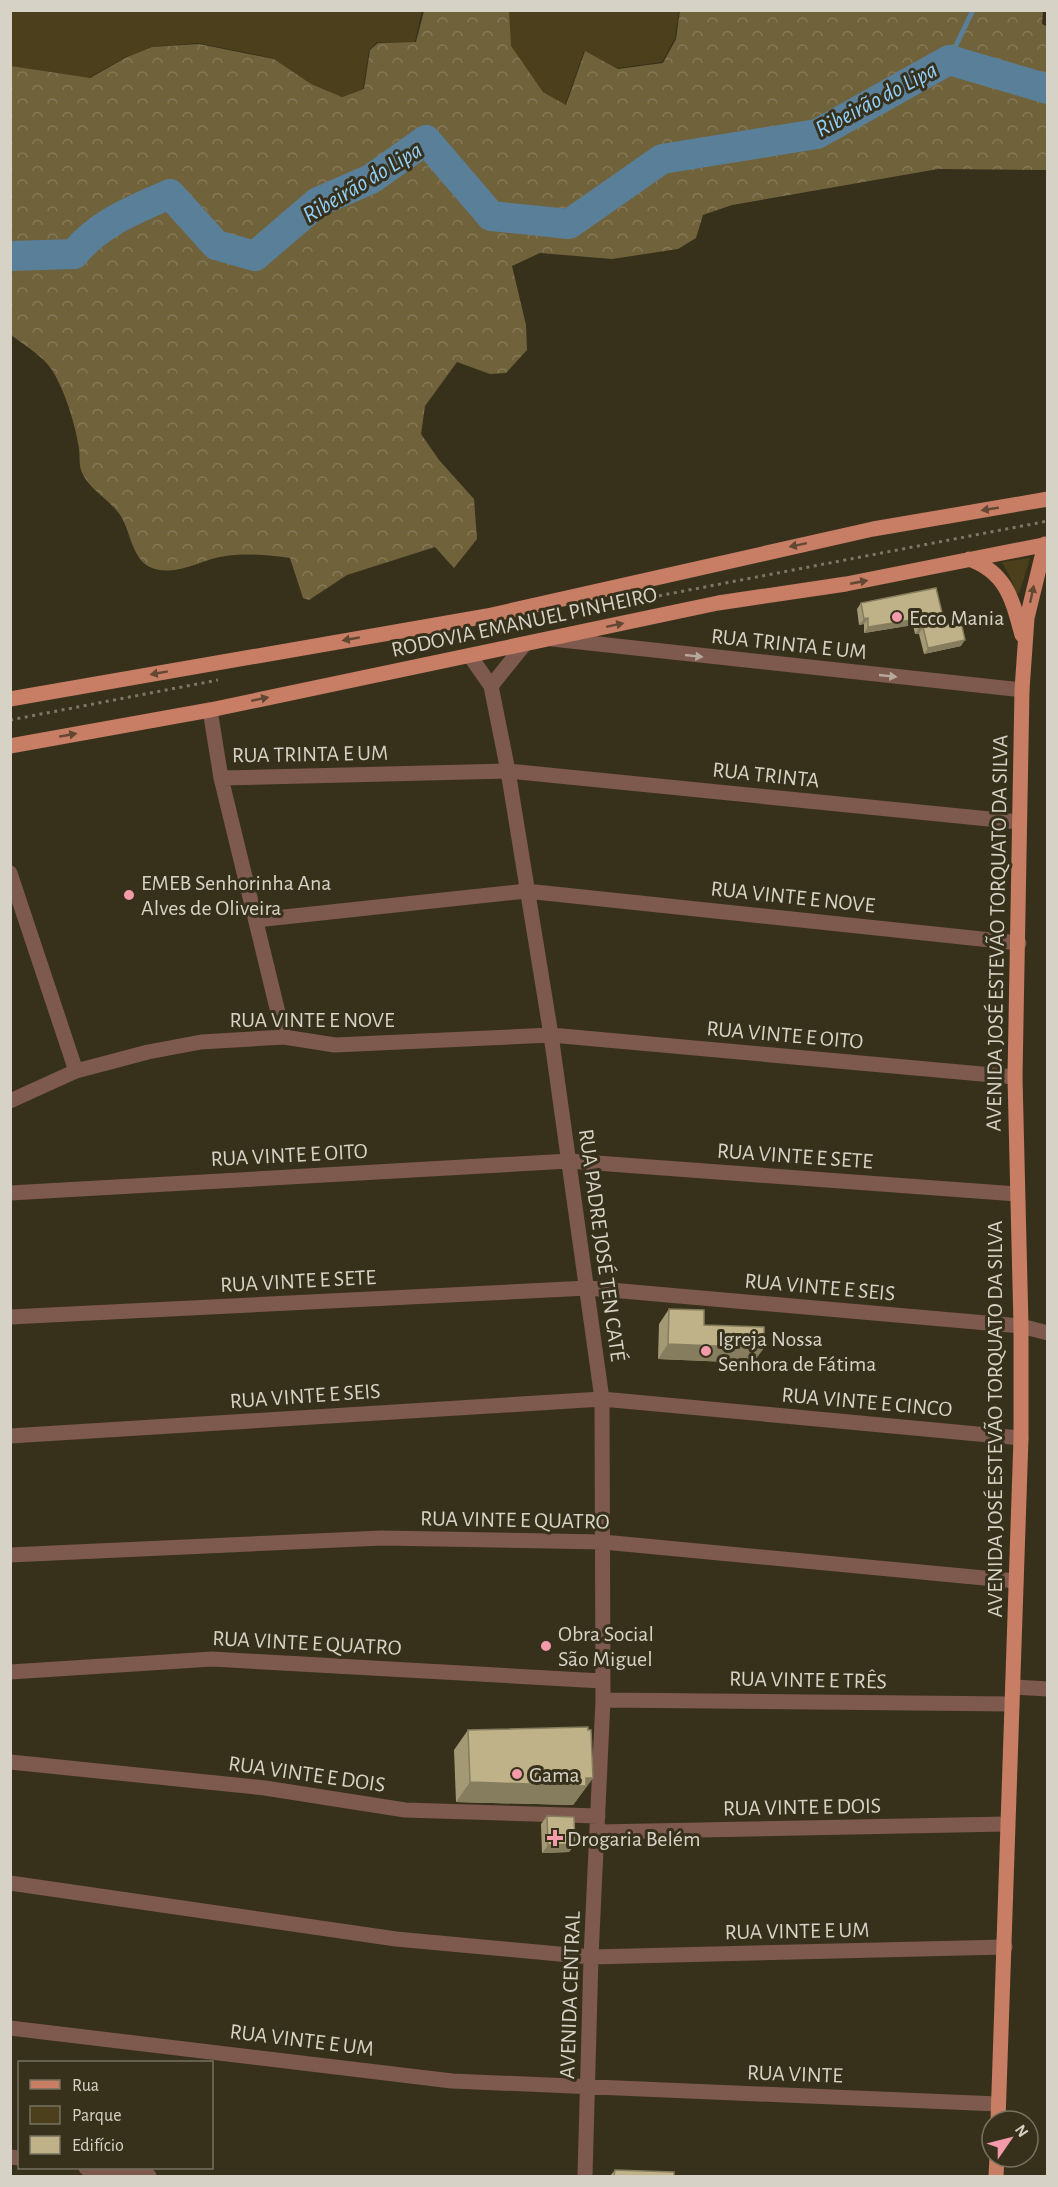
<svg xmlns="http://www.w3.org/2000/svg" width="1058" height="2187" viewBox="0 0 1058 2187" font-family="'Alegreya Sans',sans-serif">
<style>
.green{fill:#4b401b}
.forest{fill:url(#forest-crowns)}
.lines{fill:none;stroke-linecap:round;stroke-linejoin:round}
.stream{stroke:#5a7f99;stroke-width:5}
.river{stroke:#5a7f99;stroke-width:30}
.path{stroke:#7c7766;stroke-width:3;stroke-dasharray:3 4.5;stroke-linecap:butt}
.minor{stroke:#7e594d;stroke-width:15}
.major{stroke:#c87d65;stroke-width:15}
.wall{fill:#a49975}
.shaded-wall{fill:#867d5f}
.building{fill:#bfb288;stroke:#867d5f;stroke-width:1.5}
.oneway{fill:#624832}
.oneway2{fill:#b7a89c}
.poi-dot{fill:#f39aab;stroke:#37311c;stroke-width:2}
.labels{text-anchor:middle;stroke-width:6;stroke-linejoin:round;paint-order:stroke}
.poi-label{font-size:22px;fill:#d6d2c6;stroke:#37311c;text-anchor:start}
.street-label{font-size:22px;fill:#d6d2c6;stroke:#37311c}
.water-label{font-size:24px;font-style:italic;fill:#92d0fc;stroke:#37311c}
</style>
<defs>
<pattern id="forest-crowns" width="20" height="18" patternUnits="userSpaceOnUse" patternTransform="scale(1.5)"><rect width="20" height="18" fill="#70633c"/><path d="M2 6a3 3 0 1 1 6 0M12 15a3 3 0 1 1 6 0" fill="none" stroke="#847857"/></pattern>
</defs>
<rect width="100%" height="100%" fill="#37311c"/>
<path class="green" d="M 422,10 L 415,42 L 377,42 L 369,50 L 363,89 L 341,97 L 310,84 L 273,58 L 198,43 L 151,47 L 126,57 L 88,78 L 11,66 L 10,11 Z
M 507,10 L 679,11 L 675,38 L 662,62 L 617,68 L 584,51 L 565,105 L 542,91 L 510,46 Z
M 1030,558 L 1019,594 L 1014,592 L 1013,583 L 1002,562 Z"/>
<path class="forest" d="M 424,11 L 509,11 L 511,46 L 543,92 L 566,105 L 585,51 L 618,69 L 663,63 L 676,39 L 680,11 L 1043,11 L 1042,24 L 1048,27 L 1047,170 L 938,169 L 732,205 L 703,215 L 696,238 L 678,249 L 612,259 L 540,253 L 512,266 L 526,325 L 527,350 L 506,373 L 490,374 L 457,362 L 425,406 L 421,434 L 439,460 L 474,499 L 477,539 L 454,568 L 435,547 L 347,575 L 309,600 L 303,598 L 290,558 C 269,555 247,553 226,556 C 200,559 179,577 152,568 C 134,561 131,537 124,522 C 115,501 89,492 81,470 C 79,464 80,455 79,448 C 75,423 65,391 52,370 C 43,356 24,345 11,335 L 11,66 L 90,78 L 127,57 L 152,47 L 199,44 L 274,59 L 311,84 L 342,97 L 364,89 L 370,50 L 378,43 L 416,42 Z"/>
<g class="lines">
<path class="stream" d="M 949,60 L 973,10"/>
<path class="river" d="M 10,256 L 74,254 C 99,223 134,210 170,194 L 216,245 L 255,256 L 318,202 L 371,179 L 426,140 L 491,216 L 569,224 L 662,159 L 817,134 L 949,60 L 1048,89"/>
<path class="path" d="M 637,600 L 1048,521
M 10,720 L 218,680"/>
<path class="minor" d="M 552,639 L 1022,690
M 470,656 L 491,686 L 508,771 L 551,1035 L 602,1399 L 603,1700 L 591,1957 L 585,2176
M 491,686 L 524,645
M 210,710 L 221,778 L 284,1037
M 221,778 L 508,771 L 1019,822
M 10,873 L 76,1071
M 256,920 L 526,891 L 1019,943
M 10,1101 L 76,1071 L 148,1052 L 201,1042 L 284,1037 L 335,1045 L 551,1035 L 1015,1077
M 10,1193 L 569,1161 L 1017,1194
M 10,1317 L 588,1288 L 1021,1326 L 1048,1333
M 10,1436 L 602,1399 L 1021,1438
M 10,1555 L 382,1538 L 603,1542 L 1016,1581
M 10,1672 L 212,1659 L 602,1681
M 1014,1687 L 1048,1689
M 603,1700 L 1012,1704
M 10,1762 L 265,1788 L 405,1810 L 598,1816
M 598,1832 L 1007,1824
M 10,1883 L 396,1939 L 591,1957 L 1005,1947
M 10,2028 L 452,2081 L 998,2104
M 10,2157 L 20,2158
M 86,2168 L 149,2176"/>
<path class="major" d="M 969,559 C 1007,573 1012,599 1022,635
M 10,699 L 487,616 L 873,529 L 1048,499
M 10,746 L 210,710 L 718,603 L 846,584 L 1048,544
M 998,2121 L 1021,1438 L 1021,1326 L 1015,1077 L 1022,690 L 1027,618 L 1045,544
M 996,2176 L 997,2157"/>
</g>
<path class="wall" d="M 861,603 L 945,625 L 961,646 L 924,654 L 919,634 L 915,634 L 913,625 L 864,633 L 864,624 L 859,625 L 857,609 Z
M 669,1309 L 704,1325 L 753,1363 L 658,1359 L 659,1324 Z
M 468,1730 L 593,1778 L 573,1805 L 456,1802 L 454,1750 Z
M 547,1816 L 575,1844 L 569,1852 L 542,1853 L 541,1824 Z
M 615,2170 L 674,2176 L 610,2176 Z"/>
<path class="shaded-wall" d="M 868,618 L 864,624 L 859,625 L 864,619 Z
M 917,619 L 913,625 L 864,633 L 868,627 Z
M 923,627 L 919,634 L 915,634 L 919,628 Z
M 965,640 L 961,646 L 924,654 L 928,648 Z
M 668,1344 L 764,1348 L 753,1363 L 658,1359 Z
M 593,1778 L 573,1805 L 456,1802 L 470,1782 Z
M 575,1844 L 569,1852 L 542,1853 L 548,1845 Z"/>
<path class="building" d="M 936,588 L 945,625 L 961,622 L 965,640 L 928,648 L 923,627 L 919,628 L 917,619 L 868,627 L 868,618 L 864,619 L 861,603 Z
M 669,1309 L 704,1310 L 704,1325 L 764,1327 L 764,1348 L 668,1344 Z
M 588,1727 L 588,1730 L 591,1730 L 593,1778 L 586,1778 L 586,1786 L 470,1782 L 468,1730 Z
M 547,1816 L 574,1817 L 575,1844 L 548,1845 Z
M 615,2170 L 674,2172 L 674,2176 L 614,2176 Z"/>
<defs><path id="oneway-solid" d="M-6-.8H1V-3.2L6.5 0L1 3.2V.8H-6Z" transform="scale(1.5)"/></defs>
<g class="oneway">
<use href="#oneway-solid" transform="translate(990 509) rotate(171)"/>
<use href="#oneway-solid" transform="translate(798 545) rotate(168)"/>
<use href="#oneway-solid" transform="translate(859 582) rotate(-11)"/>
<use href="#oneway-solid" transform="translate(1032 594) rotate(-78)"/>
<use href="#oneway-solid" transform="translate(615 625) rotate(-12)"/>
<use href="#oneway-solid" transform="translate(351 639) rotate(170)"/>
<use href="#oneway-solid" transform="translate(159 673) rotate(170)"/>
<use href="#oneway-solid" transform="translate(260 699) rotate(-12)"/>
<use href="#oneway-solid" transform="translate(68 735) rotate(-10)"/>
</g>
<g class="oneway2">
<use href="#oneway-solid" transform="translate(694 656) rotate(6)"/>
<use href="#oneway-solid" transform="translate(888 676) rotate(6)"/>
</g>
<g class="poi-dot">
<circle cx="897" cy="617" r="6"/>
<circle cx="129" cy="895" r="6"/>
<circle cx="706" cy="1351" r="6"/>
<circle cx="546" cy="1646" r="6"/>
<circle cx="517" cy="1774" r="6"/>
<path d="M552 1829h6v6h6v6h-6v6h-6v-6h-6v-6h6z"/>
</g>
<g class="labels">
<g class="poi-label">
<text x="909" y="625">Ecco Mania</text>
<text x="141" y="890">EMEB Senhorinha Ana<tspan x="141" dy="25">Alves de Oliveira</tspan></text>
<text x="718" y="1346">Igreja Nossa<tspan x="718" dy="25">Senhora de Fátima</tspan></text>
<text x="558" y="1641">Obra Social<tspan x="558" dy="25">São Miguel</tspan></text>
<text x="529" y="1782">Gama</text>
<text x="567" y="1846">Drogaria Belém</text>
</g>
<g class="street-label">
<text transform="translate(524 621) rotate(-12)" y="8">RODOVIA EMANUEL PINHEIRO</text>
<text transform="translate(789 643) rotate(6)" y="8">RUA TRINTA E UM</text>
<text transform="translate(310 753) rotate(-1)" y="8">RUA TRINTA E UM</text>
<text transform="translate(766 774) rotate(6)" y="8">RUA TRINTA</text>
<text transform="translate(793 896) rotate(6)" y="8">RUA VINTE E NOVE</text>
<text transform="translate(996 933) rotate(-89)" y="8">AVENIDA JOSÉ ESTEVÃO TORQUATO DA SILVA</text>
<text x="312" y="1027">RUA VINTE E NOVE</text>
<text transform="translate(785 1034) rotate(5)" y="8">RUA VINTE E OITO</text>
<text transform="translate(289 1154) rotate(-3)" y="8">RUA VINTE E OITO</text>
<text transform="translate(795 1155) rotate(4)" y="8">RUA VINTE E SETE</text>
<text transform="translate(603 1245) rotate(82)" y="8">RUA PADRE JOSÉ TEN CATÉ</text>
<text transform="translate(298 1280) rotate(-3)" y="8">RUA VINTE E SETE</text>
<text transform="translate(820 1286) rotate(5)" y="8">RUA VINTE E SEIS</text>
<text transform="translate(305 1395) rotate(-4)" y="8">RUA VINTE E SEIS</text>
<text transform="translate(867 1401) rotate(5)" y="8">RUA VINTE E CINCO</text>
<text transform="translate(994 1419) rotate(-90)" y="8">AVENIDA JOSÉ ESTEVÃO TORQUATO DA SILVA</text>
<text transform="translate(515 1519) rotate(1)" y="8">RUA VINTE E QUATRO</text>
<text transform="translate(307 1642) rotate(3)" y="8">RUA VINTE E QUATRO</text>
<text transform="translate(808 1679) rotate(1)" y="8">RUA VINTE E TRÊS</text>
<text transform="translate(307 1773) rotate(8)" y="8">RUA VINTE E DOIS</text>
<text transform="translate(802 1806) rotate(-1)" y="8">RUA VINTE E DOIS</text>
<text transform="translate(797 1930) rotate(-1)" y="8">RUA VINTE E UM</text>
<text transform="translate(569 1995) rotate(-88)" y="8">AVENIDA CENTRAL</text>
<text transform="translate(302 2039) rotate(7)" y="8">RUA VINTE E UM</text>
<text transform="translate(795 2073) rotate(2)" y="8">RUA VINTE</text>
</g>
<g class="water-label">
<text transform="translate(876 99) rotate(-28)" y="8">Ribeirão do Lipa</text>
<text transform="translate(362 182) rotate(-31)" y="8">Ribeirão do Lipa</text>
</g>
</g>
<rect width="1058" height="2187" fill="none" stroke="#d6d2c6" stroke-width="24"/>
<rect x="18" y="2061" width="195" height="108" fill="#37311c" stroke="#777160" stroke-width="1.5"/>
<rect x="30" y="2080" width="30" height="9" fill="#c87d65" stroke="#777160" stroke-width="1.5"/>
<text x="72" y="2091" font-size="18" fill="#d6d2c6">Rua</text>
<rect x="30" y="2106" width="30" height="18" fill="#4b401b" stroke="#777160" stroke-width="1.5"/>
<text x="72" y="2121" font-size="18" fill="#d6d2c6">Parque</text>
<rect x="30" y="2136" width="30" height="18" fill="#bfb288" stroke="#777160" stroke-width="1.5"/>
<text x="72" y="2151" font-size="18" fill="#d6d2c6">Edifício</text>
<g transform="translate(1010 2139) rotate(55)"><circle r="28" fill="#37311c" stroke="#777160" stroke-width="1.5"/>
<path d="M0-4.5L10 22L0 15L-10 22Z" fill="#f39aab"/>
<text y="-9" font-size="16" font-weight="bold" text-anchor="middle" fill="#d6d2c6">N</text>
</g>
</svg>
